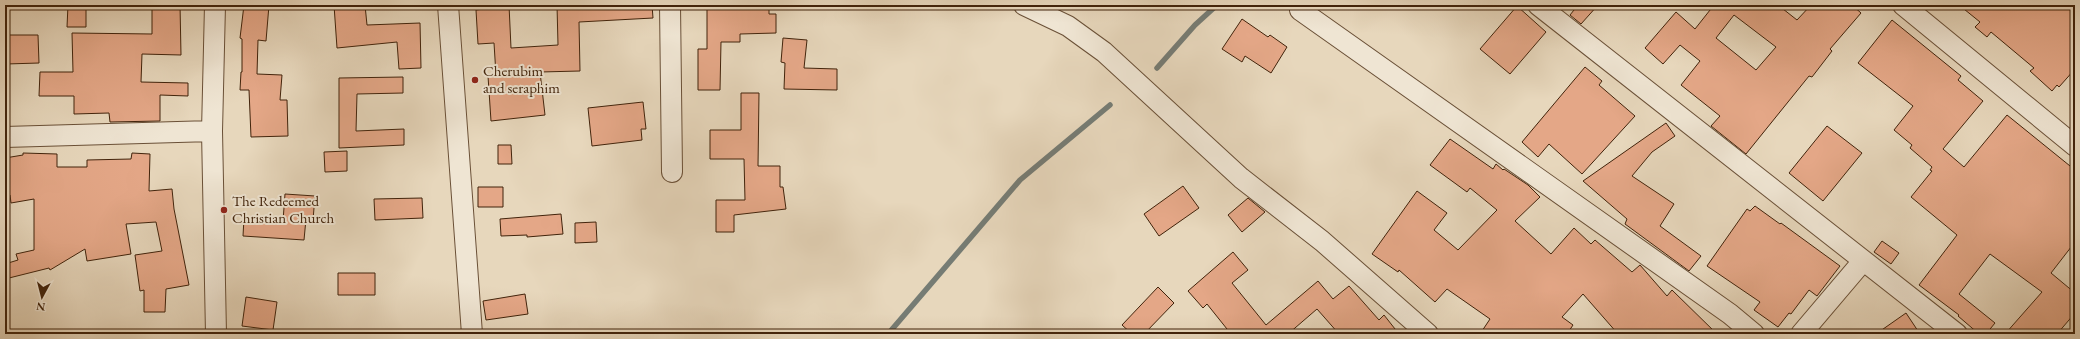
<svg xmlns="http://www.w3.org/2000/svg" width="2080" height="339" viewBox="0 0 2080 339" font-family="'EB Garamond',serif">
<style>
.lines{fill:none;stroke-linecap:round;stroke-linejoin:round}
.stream{stroke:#767c74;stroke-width:5.5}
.building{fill:#e4a787;stroke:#41230b;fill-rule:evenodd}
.street-casing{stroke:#6a5037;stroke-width:22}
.street{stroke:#efe5d3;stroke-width:20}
.poi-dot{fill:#8f2418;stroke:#efe5d3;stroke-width:1.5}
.labels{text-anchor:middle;stroke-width:4;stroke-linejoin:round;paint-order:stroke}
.poi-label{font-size:15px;fill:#41230b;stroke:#efe5d3;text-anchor:start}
</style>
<rect width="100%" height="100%" fill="#e7d7bc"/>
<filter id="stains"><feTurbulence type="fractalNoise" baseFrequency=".005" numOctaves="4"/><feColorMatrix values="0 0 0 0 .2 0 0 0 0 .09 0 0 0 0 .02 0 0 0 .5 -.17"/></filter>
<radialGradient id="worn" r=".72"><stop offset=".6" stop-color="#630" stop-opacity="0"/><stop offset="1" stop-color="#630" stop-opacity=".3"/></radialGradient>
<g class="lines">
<path class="stream" d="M 1157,68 L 1195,25 L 1217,5
M 888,334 L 1020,180 L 1110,105"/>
</g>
<path class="building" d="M 68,5 L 86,5 L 86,27 L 67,27 Z
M 152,5 L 180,5 L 181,55 L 142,54 L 141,82 L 188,83 L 188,96 L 160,95 L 160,121 L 110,122 L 109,113 L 74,114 L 74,96 L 39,96 L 40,72 L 73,72 L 72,33 L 152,34 Z
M 244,5 L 269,5 L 266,41 L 258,40 L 257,74 L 282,75 L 280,100 L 287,100 L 288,136 L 251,137 L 249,90 L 240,90 L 241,72 L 242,72 L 242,39 L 240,38 Z
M 334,5 L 365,5 L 367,25 L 420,23 L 421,68 L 399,69 L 397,42 L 337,48 Z
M 484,5 L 509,5 L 511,48 L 558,45 L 557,5 L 652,5 L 653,18 L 579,22 L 580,71 L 540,72 L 545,115 L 491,121 L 488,76 L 496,75 L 494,43 L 478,44 L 476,10 L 484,9 Z
M 707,5 L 769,5 L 769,14 L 776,14 L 776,33 L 740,34 L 740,42 L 721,42 L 720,90 L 698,90 L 698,49 L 707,49 Z
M 1578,5 L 1598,5 L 1581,24 L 1570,15 Z
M 1714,5 L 1778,5 L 1797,20 L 1811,5 L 1852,5 L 1861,13 L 1830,49 L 1832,51 L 1812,77 L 1809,76 L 1746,154 L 1711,126 L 1720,116 L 1681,85 L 1700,61 L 1680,45 L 1663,64 L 1645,48 L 1676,12 L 1695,29 ZM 1734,15 L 1776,47 L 1756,70 L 1716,38 Z
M 1959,5 L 2075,5 L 2075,69 L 2059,87 L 2057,85 L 2052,91 L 2030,71 L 2034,68 L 1991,32 L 1987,37 L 1975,27 L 1980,22 Z
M 1517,6 L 1546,32 L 1510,74 L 1480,49 Z
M 1242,19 L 1268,37 L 1270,35 L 1287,47 L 1271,73 L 1245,56 L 1242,62 L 1222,49 Z
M 1892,20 L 1961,76 L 1958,80 L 1983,101 L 1943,149 L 1964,167 L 2007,115 L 2075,170 L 2075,242 L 2051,273 L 2075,293 L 2075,313 L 2057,334 L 2005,334 L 2042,292 L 1990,254 L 1959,294 L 1995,323 L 1986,334 L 1979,334 L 1958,316 L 1959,315 L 1919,285 L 1957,235 L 1911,197 L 1932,171 L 1930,170 L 1932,167 L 1910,148 L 1912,145 L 1894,130 L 1913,106 L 1858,63 Z
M 5,35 L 38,35 L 39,63 L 6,64 Z
M 783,38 L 807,40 L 804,68 L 837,69 L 837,90 L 784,89 L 785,63 L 781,62 Z
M 1585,67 L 1602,81 L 1599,85 L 1635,116 L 1582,174 L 1549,144 L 1538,157 L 1522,142 Z
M 403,77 L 403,93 L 357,94 L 356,131 L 404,129 L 404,145 L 339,148 L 339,78 Z
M 741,93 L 759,93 L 758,166 L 780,166 L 780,187 L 783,187 L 786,209 L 734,215 L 734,232 L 716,232 L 716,200 L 745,200 L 744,159 L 710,159 L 710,130 L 741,130 Z
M 643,102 L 646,129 L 641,129 L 642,140 L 592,146 L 588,108 Z
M 1666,123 L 1675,136 L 1652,152 L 1632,176 L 1674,204 L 1660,226 L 1701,256 L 1689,271 L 1625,224 L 1627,219 L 1583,181 Z
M 1827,126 L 1862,153 L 1823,201 L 1789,173 Z
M 1450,139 L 1493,169 L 1496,164 L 1503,170 L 1504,169 L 1528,185 L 1540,197 L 1515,221 L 1551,254 L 1574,228 L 1591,244 L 1595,240 L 1632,272 L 1640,265 L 1667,296 L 1672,290 L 1717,334 L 1618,334 L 1583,294 L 1562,317 L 1573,325 L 1567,334 L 1480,334 L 1490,319 L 1447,289 L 1435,302 L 1399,270 L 1398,272 L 1372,254 L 1417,191 L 1447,213 L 1434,230 L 1458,250 L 1497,210 L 1470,188 L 1467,192 L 1430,165 Z
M 498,145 L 511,145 L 512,164 L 498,164 Z
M 347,151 L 347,171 L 325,172 L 324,152 Z
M 23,153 L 57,154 L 57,167 L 87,167 L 87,160 L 131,159 L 132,153 L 150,154 L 149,191 L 172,189 L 174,209 L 189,285 L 166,289 L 165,312 L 144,312 L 144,290 L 140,291 L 135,255 L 162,251 L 156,222 L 126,224 L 131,254 L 87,261 L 85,249 L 50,270 L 49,268 L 5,279 L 5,264 L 18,260 L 16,254 L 34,250 L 34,199 L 11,203 L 10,195 L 5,197 L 5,158 L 23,155 Z
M 1183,186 L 1199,208 L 1159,236 L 1144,214 Z
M 478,187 L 503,187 L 503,207 L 478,207 Z
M 285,194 L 315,196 L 313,220 L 306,219 L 304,240 L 243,236 L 244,218 L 283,221 Z
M 422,198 L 423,218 L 375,220 L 374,199 Z
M 1248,198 L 1265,212 L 1242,232 L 1228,215 Z
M 1755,206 L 1780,224 L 1781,223 L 1840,266 L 1817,296 L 1809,290 L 1791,314 L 1789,313 L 1778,327 L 1754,310 L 1760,302 L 1707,266 L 1747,209 L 1750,211 Z
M 561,214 L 563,234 L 527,237 L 527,235 L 501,236 L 500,219 Z
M 596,222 L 597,242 L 575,243 L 575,223 Z
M 1882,241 L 1899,253 L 1891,264 L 1874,252 Z
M 1233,252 L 1248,270 L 1232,283 L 1266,325 L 1318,281 L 1333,299 L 1349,286 L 1379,320 L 1384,315 L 1399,334 L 1339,334 L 1317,309 L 1288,334 L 1231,334 L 1207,304 L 1203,308 L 1188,291 Z
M 338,273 L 375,273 L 375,295 L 338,295 Z
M 1158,287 L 1174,303 L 1144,334 L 1132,334 L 1122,325 Z
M 525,294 L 528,314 L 486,320 L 483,301 Z
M 246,297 L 277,302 L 273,330 L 242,326 Z
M 1906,313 L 1920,334 L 1876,334 Z"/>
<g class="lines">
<g class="street-casing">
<path id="street" d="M 215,5 L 212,131 L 216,334
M 448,5 L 472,334
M 670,5 L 672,172
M 1024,5 L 1068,26 L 1104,52 L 1241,178 L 1322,241 L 1428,334
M 1538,5 L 1957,334
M 1903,5 L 2075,146
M 1300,10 L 1730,314 L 1754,334
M 5,137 L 212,131
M 1801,334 L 1863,261"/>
</g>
<use href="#street" class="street"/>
</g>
<g class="poi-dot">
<circle cx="475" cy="80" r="4"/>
<circle cx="224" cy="210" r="4"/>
</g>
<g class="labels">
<g class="poi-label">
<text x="483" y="76">Cherubim<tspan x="483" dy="17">and seraphim</tspan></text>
<text x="232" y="206">The Redeemed<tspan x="232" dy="17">Christian Church</tspan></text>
</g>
</g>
<rect width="2080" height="339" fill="none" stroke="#e7d7bc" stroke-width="20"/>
<rect x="6" y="6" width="2068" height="327" fill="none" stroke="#41230b" stroke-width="2"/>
<rect x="10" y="10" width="2060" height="319" fill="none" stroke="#41230b"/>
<g transform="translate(42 297) rotate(187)" stroke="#efe5d3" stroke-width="3" paint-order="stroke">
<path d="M0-3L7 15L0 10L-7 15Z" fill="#41230b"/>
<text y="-6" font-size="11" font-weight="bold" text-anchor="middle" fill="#41230b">N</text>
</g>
<rect width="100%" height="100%" filter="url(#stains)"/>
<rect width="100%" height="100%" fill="url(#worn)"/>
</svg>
